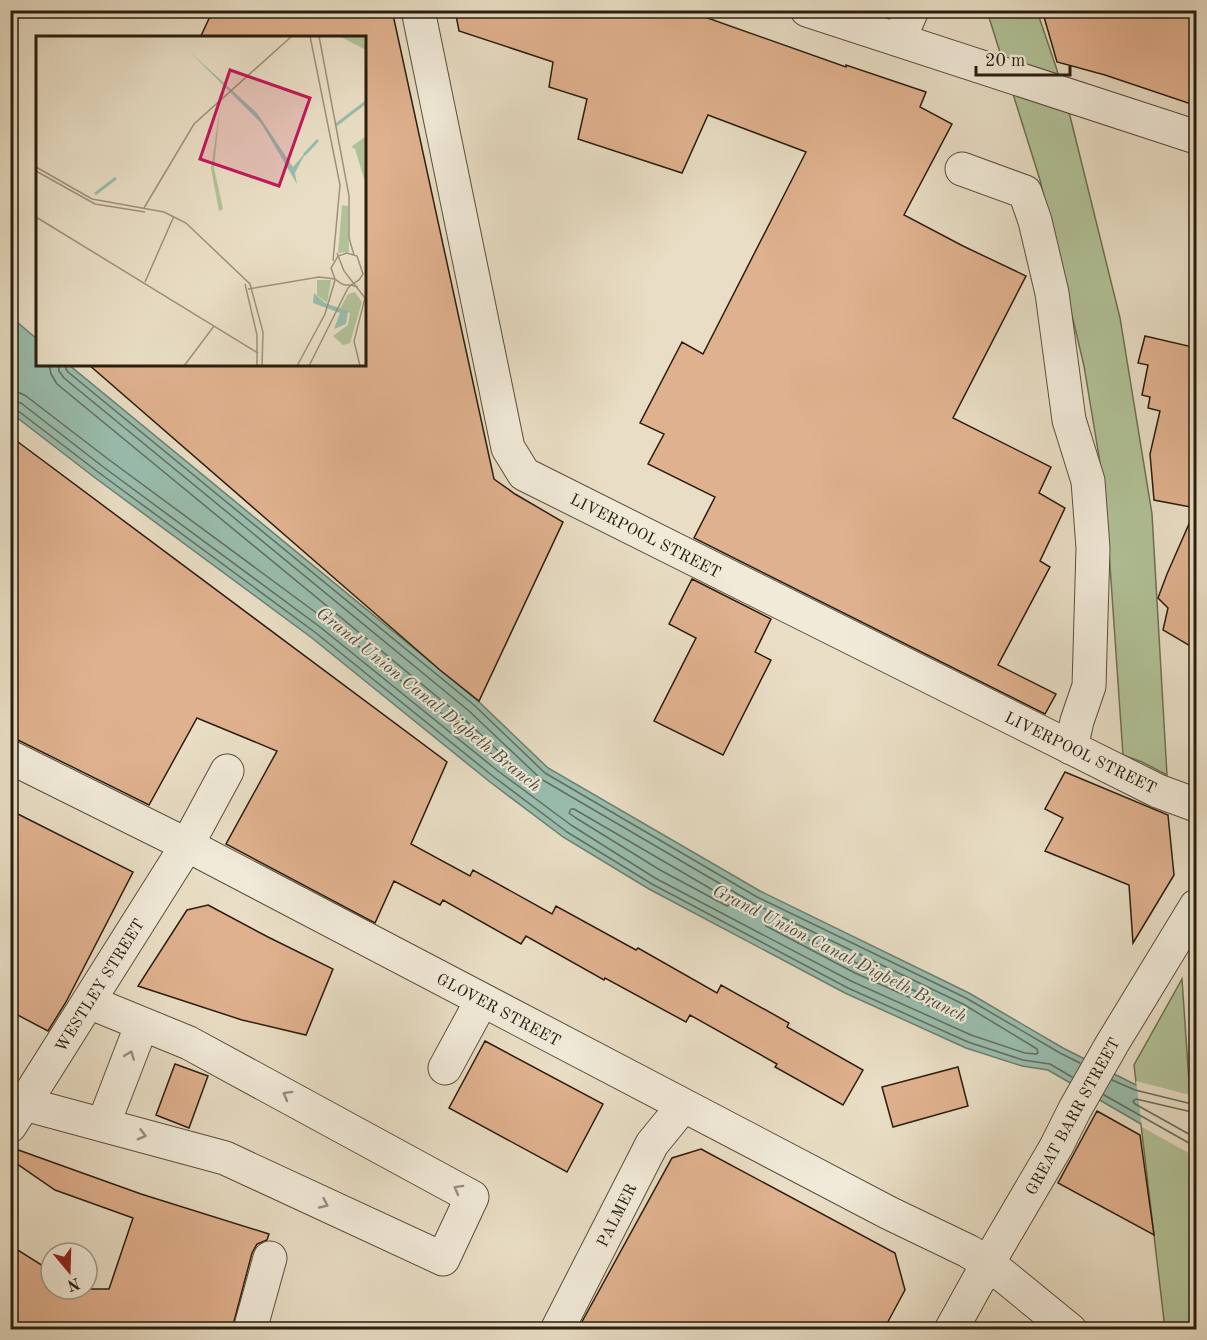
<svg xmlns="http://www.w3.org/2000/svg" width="1207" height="1340" viewBox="0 0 1207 1340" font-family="'Old Standard TT',serif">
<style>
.green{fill:#b1c298;stroke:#6e7053;stroke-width:1.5}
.water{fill:#99bdae;stroke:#6d7d6e;stroke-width:1.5}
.pier{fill:#e9dec5}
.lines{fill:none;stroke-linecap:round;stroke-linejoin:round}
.shore{stroke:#626e5e;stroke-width:1.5}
.building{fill:#e0b18e;stroke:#2a1e0e;stroke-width:1.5}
.minor-casing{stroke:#5a4e3c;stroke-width:35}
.minor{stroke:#f1ead9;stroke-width:33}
.oneway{stroke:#978e7e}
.labels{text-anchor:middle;stroke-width:4.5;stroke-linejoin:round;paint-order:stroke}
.street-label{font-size:16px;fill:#2a1e0e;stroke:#f1ead9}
.water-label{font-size:18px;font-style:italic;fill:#4b4e3e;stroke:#f1ead9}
.inset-river{fill:none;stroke:#99bdae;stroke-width:3}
.inset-road{fill:none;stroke:#9d917c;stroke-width:1.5}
.view{fill:#c2185b;fill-opacity:0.15;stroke:#c2185b;stroke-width:3}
.inset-edge{fill:none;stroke:#2a1e0e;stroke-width:3}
</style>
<rect width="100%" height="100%" fill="#e9dec5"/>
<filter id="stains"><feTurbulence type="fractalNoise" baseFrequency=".00333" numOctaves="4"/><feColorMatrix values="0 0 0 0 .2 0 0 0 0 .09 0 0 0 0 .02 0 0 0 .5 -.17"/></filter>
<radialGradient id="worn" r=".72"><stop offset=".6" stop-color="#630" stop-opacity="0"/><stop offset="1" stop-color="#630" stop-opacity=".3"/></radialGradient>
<path class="green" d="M 987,11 L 1037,11 L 1056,67 L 1070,116 L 1120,318 L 1152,514 L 1167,775 L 1142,762 L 1123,755 L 1105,493 L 1084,366 L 1040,180 Z
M 1182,979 L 1196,1185 L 1196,1329 L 1165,1329 L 1134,1065 Z"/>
<path class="water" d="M 10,316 L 37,339 L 38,364 L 69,365 L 478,701 L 548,768 L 760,891 L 969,993 L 1063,1048 L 1136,1085 L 1196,1100 L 1196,1153 L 1141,1124 L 1048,1070 L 1022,1066 L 966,1048 L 845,993 L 649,889 L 563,837 L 490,782 L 312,638 L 94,477 L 11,413 Z"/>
<path class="pier" d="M 1136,1081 L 1190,1095 L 1194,1156 L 1142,1127 Z"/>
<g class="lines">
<path class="shore" d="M 66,364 L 66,369 L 68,372 L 474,705 L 545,773 L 757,897 L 966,998 L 1060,1053 L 1080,1063
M 10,392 L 20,393 L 26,396 L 108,459 L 326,620 L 504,764 L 507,766 L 509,765 L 509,761 L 463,718 L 57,384 L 51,374 L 49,364
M 10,401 L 21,403 L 102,466 L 320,627 L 498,771 L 571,825 L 655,878 L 851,981 L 971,1035 L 1025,1053 L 1036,1054 L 1038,1053 L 1037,1049 L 963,1004 L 753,903 L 541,779 L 469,711 L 64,378 L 59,371 L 58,364
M 10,408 L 17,410 L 98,472 L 316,633 L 494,777 L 567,832 L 652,884 L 848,988 L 968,1042 L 1023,1060 L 1050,1064 L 1072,1077
M 571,809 L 574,809 L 730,900 L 731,904 L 727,906 L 660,870 L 576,818 L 569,813 Z
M 767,920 L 959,1012 L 963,1015 L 964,1019 L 960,1020 L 855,973 L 766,926 L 765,923 Z
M 1112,1080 L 1135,1090 L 1196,1105
M 1104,1095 L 1196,1147
M 1196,1113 L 1136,1099 L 1133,1101 L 1135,1104 L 1196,1138"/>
</g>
<path class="building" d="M 213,10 L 392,10 L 494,479 L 515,494 L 563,522 L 479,701 L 440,670 L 88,364 L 364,364 L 364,38 L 200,38 Z
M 455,10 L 685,10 L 846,67 L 846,65 L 926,92 L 920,107 L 952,124 L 904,215 L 963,246 L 1026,276 L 953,418 L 1051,467 L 1039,493 L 1065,508 L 1040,561 L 1050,567 L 998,665 L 1056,694 L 1045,714 L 694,538 L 715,497 L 648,464 L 664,434 L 640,423 L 682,342 L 703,354 L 806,152 L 708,115 L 682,173 L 578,139 L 587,99 L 549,87 L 553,62 L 459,31 Z
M 1042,10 L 1197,10 L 1197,106 L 1105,75 L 1057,62 Z
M 1145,336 L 1197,348 L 1197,650 L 1163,630 L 1168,608 L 1158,598 L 1167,574 L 1196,508 L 1154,500 L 1150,454 L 1160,411 L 1148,408 L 1150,397 L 1142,395 L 1148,365 L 1138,363 Z
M 10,436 L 447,762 L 411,844 L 470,876 L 473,870 L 552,914 L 556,906 L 636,950 L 638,948 L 717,993 L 721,985 L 789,1023 L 787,1027 L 863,1070 L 843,1105 L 775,1067 L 777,1064 L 690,1015 L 686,1022 L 605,978 L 604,980 L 526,936 L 521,944 L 443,900 L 440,905 L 394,881 L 375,923 L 226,844 L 277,751 L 197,718 L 149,805 L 18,740 L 10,739 Z
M 692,579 L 771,619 L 755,652 L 771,660 L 723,755 L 654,721 L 696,638 L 669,624 Z
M 1065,772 L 1168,815 L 1174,875 L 1133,943 L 1129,885 L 1045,851 L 1063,818 L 1045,809 Z
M 10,810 L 133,872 L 66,1002 L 48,1031 L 10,1011 Z
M 208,905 L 268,937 L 333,969 L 306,1035 L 242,1020 L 138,986 L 187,910 Z
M 485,1041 L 603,1104 L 567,1172 L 449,1108 Z
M 175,1064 L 208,1076 L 189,1128 L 156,1115 Z
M 958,1067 L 968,1106 L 893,1127 L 882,1087 Z
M 1097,1111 L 1140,1135 L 1154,1235 L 1058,1183 Z
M 10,1147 L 141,1194 L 269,1234 L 267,1240 L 257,1244 L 252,1253 L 232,1329 L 10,1329 L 10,1245 L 51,1271 L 51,1289 L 109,1289 L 133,1218 L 55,1190 L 10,1159 Z
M 701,1149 L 895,1253 L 905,1290 L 884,1329 L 578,1329 L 672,1158 Z"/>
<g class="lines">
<g class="minor-casing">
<path id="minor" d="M 418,10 L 508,448 L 524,474 L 1158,791 L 1196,805
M 807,10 L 1196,137
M 899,40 L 912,10
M 962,169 L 1025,192 L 1035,221 L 1052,293 L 1069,420 L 1088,481 L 1093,548 L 1089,686 L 1077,721 L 1071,748
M 10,757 L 187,845 L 889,1213 L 968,1251 L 988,1263 L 1070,1330
M 445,1068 L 482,1000
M 25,1104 L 225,1158 L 443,1259 L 472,1197 L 189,1043 L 89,1002
M 103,1125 L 142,1024
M 10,1126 L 187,845 L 227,771
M 250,1330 L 270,1258
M 557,1330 L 652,1144 L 683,1106
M 951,1330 L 988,1263 L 1056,1147 L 1075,1109 L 1112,1044 L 1196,906"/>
</g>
<use href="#minor" class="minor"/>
</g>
<defs><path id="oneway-chevron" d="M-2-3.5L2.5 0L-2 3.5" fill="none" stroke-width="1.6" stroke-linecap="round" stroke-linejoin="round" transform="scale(1.5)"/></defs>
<g class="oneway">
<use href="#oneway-chevron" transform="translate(130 1055) rotate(-69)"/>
<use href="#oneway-chevron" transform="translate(287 1095) rotate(-151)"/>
<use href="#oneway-chevron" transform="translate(142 1135) rotate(15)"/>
<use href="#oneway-chevron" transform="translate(458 1189) rotate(-151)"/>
<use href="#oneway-chevron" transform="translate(324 1204) rotate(25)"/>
</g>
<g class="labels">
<g class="street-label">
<text transform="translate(646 535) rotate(27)" y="6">LIVERPOOL STREET</text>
<text transform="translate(1081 752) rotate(26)" y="6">LIVERPOOL STREET</text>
<text transform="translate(99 985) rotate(-58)" y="6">WESTLEY STREET</text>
<text transform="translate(499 1009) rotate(28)" y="6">GLOVER STREET</text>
<text transform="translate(1072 1116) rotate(-61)" y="6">GREAT BARR STREET</text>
<text transform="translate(616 1215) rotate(-63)" y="6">PALMER</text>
</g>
<g class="water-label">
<text transform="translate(429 699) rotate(39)" y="6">Grand Union Canal Digbeth Branch</text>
<text transform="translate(840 953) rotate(27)" y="6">Grand Union Canal Digbeth Branch</text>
</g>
</g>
<g transform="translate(36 36)">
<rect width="330" height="330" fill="#e9dec5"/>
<path d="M 303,0 L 330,0 L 330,14 ZM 184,72 L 178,132 L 187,173 L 183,175 L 175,132 ZM 330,100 L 330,149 L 319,113 L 315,111 ZM 306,169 L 312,170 L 313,216 L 302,217 ZM 281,244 L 295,244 L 291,267 L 281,259 ZM 319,256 L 326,266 L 314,307 L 307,309 L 297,300 L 312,289 L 314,277 L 304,273 L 312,258 Z" fill="#b1c298"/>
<path d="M 155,17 L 221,77 L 257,131 L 270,116 L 259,137 L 261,148 L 225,87 ZM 278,257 L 289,267 L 312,275 L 310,288 L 298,293 L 304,277 L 277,267 Z" fill="#99bdae"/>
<path class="inset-river" d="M 300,89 L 330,66M 268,119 L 282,104M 59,158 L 80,142"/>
<path class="inset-road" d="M 274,0 L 304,149 L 297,225M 283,0 L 313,160 L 313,202 L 318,219M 0,131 L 56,163 L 128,176 L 150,187 L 214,248 L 227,296 L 226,330M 0,135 L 59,168 L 109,176M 108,172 L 158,88 L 256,0M 0,181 L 222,317M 301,217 L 308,235 L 329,262 L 318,305 L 324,330M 109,246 L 138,180M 209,248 L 221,299 L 221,330M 212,253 L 283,241 L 299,243M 148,330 L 178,290M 261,330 L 289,278 L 299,244M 273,330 L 312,252 L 315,249 L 323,244 L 327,238 L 321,220 L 311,217 L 302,220 L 295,232 L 299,243 L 306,248 L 309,249 L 315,249 L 322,251"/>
<path class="view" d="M 194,34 L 274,62 L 243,150 L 164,123 Z"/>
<rect width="330" height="330" class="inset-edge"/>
</g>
<rect width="1207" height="1340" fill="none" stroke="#e9dec5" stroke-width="36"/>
<rect x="12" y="12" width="1183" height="1316" fill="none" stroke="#2a1e0e" stroke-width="3"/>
<rect x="18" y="18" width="1171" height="1304" fill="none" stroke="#2a1e0e" stroke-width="1.5"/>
<g transform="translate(69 1271) rotate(161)"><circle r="28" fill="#f1ead9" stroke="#a19888" stroke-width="1.5"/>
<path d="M0-4.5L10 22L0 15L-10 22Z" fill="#8f2418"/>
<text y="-9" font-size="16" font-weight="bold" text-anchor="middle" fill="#2a1e0e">N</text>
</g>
<path d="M976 66v9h94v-9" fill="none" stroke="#2a1e0e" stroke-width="3"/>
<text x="985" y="66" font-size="18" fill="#2a1e0e" stroke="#f1ead9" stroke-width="4.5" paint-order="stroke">20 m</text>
<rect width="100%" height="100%" filter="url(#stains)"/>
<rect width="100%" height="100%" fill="url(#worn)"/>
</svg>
